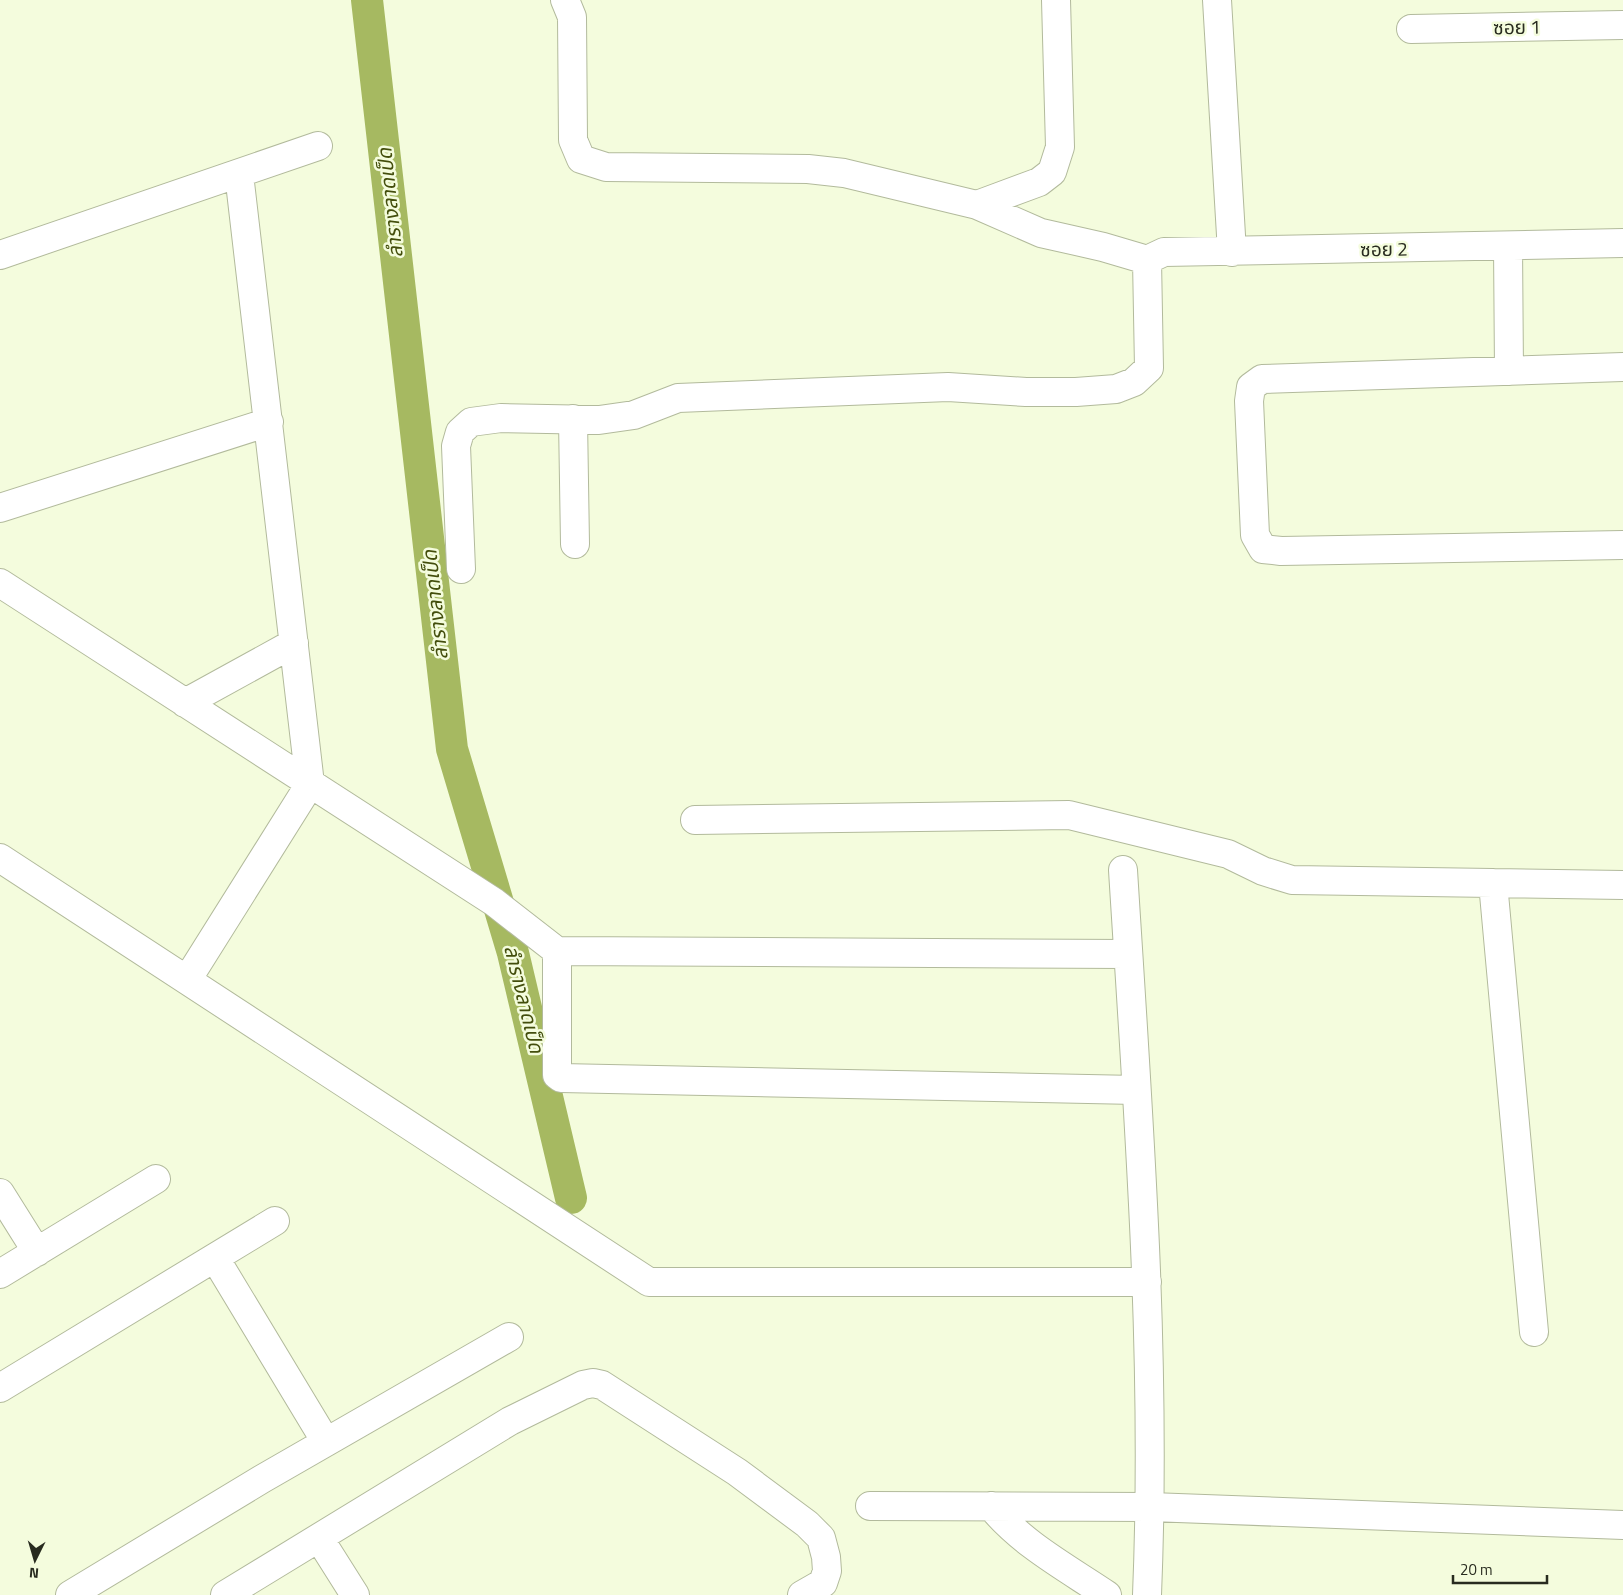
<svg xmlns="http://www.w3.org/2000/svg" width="1623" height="1595" viewBox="0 0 1623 1595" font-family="'Titillium Web','Noto Sans Thai',sans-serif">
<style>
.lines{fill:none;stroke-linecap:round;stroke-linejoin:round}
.canal{stroke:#a6b961;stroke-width:32}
.minor-casing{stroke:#b2ba9c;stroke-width:30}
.minor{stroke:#fff;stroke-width:28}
.labels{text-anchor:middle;stroke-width:5;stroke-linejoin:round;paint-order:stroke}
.street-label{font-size:19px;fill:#282b1f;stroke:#f4fcdd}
.water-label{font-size:20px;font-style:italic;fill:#434e0c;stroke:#f4fcdd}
</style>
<rect width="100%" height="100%" fill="#f4fcdd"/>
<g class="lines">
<path class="canal" d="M 367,0 L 452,749 L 513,953 L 571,1198"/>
<g class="minor-casing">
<path id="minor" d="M 565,0 L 572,17 L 573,140 L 581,159 L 606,167 L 808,169 L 844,173 L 977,205 L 1041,233 L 1103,247 L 1147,260
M 1217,0 L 1232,252
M 1411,29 L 1623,25
M 977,205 L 1039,182 L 1052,172 L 1060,147 L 1056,0
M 1508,246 L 1509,371
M 0,255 L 318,146
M 1147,260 L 1164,252 L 1623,243
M 1623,367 L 1262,379 L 1251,387 L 1249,401 L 1255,535 L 1263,549 L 1281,551 L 1623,545
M 573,419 L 575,544
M 0,508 L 269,422
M 461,569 L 456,446 L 460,432 L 471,422 L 501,418 L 599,420 L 634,415 L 678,398 L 948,387 L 1026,392 L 1076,392 L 1116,389 L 1134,382 L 1149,368 L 1147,260
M 0,583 L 494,902 L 557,951 L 1128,954
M 185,703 L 294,643
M 695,820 L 1069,815 L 1228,854 L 1263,871 L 1292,880 L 1623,885
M 0,858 L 649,1282 L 1147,1282
M 1123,870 C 1138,1111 1157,1353 1147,1595
M 1493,883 L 1534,1332
M 557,951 L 557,1075 L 561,1078 L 1136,1090
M 187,980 L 310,784 L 239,174
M 0,1193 L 37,1252
M 215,1258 L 326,1442
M 0,1274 L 156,1179
M 0,1388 L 275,1221
M 870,1506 L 1151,1507 L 1623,1525
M 991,1506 C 1022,1544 1067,1568 1107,1595
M 319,1538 L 355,1595
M 70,1595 L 262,1479 L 509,1337
M 225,1595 L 510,1421 L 583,1385 L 593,1383 L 602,1385 L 737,1472 L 807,1524 L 821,1538 L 826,1557 L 827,1571 L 823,1583 L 802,1595"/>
</g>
<use href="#minor" class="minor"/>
</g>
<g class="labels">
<g class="street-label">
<text transform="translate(1517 27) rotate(-1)" y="7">ซอย 1</text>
<text transform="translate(1384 249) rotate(-1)" y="7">ซอย 2</text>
</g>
<g class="water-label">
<text transform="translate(390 203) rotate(-96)" y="7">ลำรางลาดเป็ด</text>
<text transform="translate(435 605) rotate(-96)" y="7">ลำรางลาดเป็ด</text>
<text transform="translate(524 999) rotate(76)" y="7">ลำรางลาดเป็ด</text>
</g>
</g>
<g transform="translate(35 1560) rotate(185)" stroke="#f4fcdd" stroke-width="4" paint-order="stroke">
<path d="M0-4L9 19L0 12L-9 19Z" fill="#282b1f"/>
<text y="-8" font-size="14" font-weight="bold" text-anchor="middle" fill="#282b1f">N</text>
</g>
<path d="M1453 1575v8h94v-8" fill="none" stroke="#282b1f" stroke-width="2.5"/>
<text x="1460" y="1575" font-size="15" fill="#282b1f" stroke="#f4fcdd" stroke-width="4" paint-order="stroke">20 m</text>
</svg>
